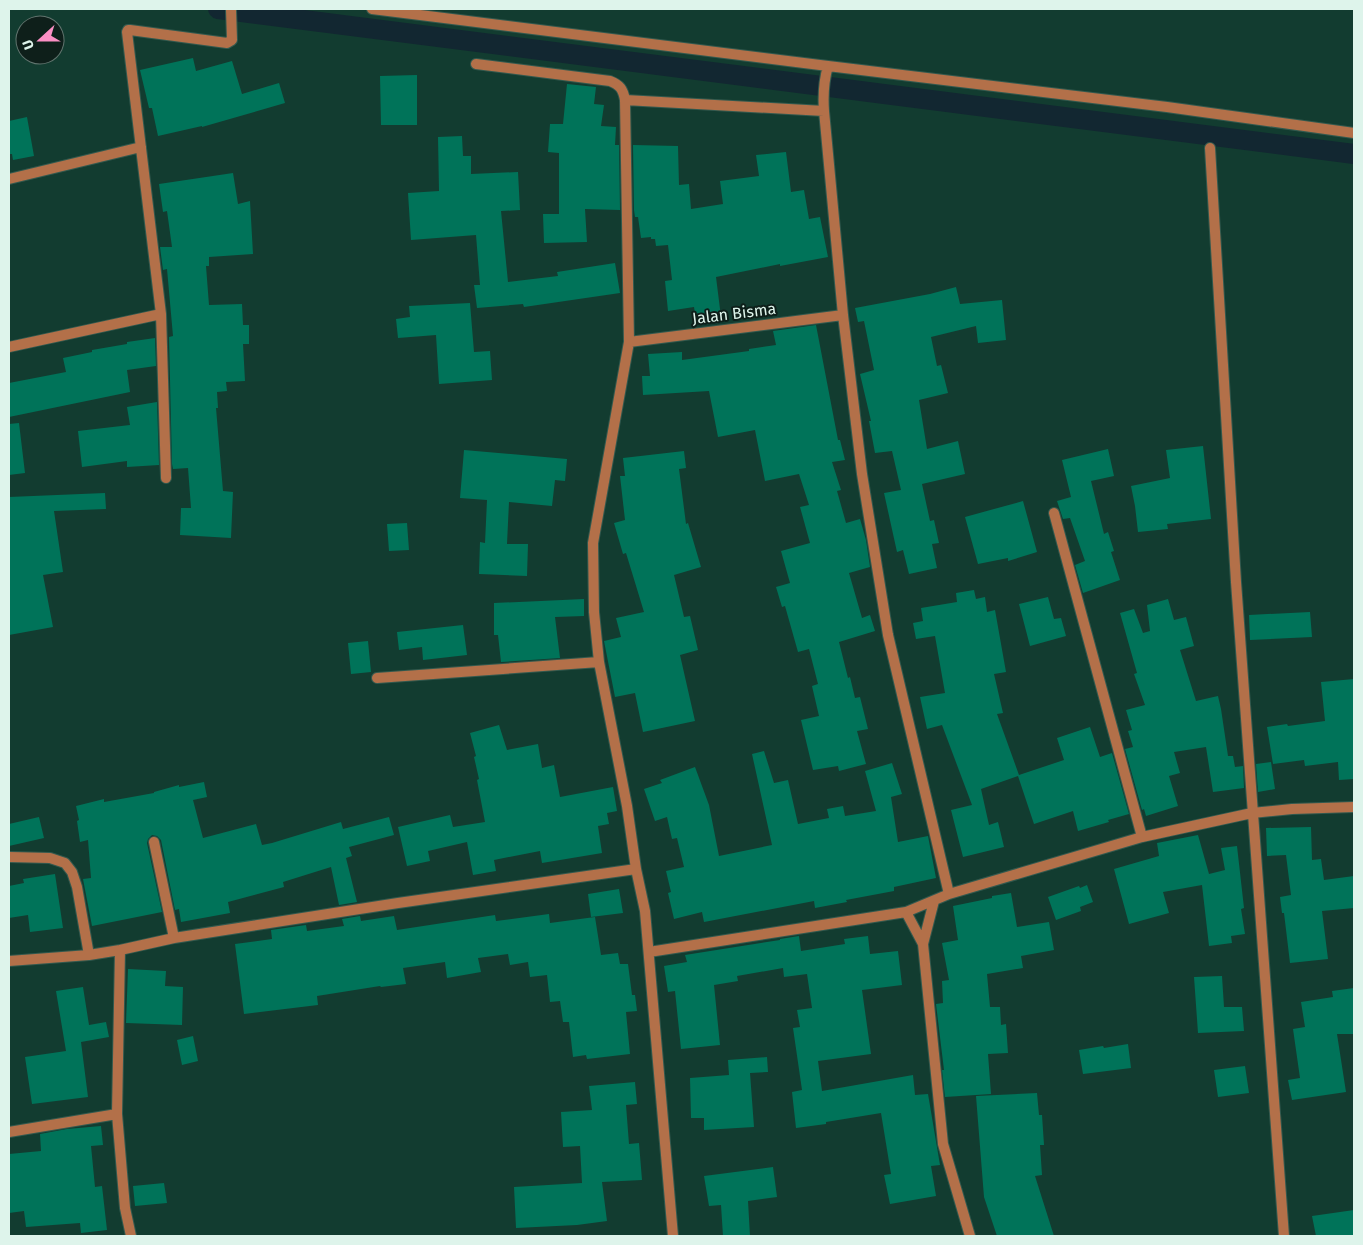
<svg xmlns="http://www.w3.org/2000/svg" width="1363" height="1245" viewBox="0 0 1363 1245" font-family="'Fira Sans',sans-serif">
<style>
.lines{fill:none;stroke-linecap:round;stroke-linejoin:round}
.canal{stroke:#122731;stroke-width:20}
.building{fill:#007359}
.street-casing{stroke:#33594e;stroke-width:12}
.street{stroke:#b37049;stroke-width:10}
.labels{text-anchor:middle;stroke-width:4;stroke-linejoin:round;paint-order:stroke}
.street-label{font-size:16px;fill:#def4eb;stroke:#0e1f1a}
</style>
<rect width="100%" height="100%" fill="#123c30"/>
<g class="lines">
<path class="canal" d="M 218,9 L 1354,154"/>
</g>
<path class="building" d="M 193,58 L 196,71 L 232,61 L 242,94 L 279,83 L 285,103 L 202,127 L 202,126 L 158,136 L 152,108 L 149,108 L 140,70 Z
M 417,75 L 417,125 L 381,125 L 380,76 Z
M 567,84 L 596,87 L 594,104 L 604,105 L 601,126 L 616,127 L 615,145 L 619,145 L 620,210 L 585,209 L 587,242 L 544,243 L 543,214 L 559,214 L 559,153 L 548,152 L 550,124 L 563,124 Z
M 27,117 L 34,156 L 13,160 L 12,154 L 9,154 L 9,121 Z
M 462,136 L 463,156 L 471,156 L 471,174 L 518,172 L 520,210 L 501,211 L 508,282 L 558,276 L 557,272 L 615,263 L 620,293 L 524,307 L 523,304 L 477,308 L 474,285 L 480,285 L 476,235 L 411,240 L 408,193 L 439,191 L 438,137 Z
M 633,145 L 678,146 L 679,185 L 689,184 L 691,209 L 723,204 L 720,181 L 759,176 L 756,155 L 786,152 L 791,192 L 804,190 L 809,219 L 820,217 L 828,257 L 780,266 L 780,264 L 716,277 L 721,317 L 696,320 L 694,307 L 668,311 L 665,281 L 672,280 L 668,245 L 656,246 L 655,239 L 651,239 L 651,237 L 641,238 L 638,217 L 635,217 L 634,210 Z
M 233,173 L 238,204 L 250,201 L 253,254 L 209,257 L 209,266 L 206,266 L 209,305 L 242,304 L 243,325 L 249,325 L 249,344 L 243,344 L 245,381 L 226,382 L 227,391 L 217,392 L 218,408 L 216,408 L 223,491 L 233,492 L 231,538 L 180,535 L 181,508 L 191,508 L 188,468 L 173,469 L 172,464 L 169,337 L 173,336 L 167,269 L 163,270 L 160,247 L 172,247 L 167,211 L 163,212 L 159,184 Z
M 956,287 L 960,304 L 1002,300 L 1006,340 L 978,343 L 976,326 L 931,337 L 937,366 L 941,365 L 948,393 L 919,400 L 927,449 L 958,441 L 965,474 L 922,484 L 930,521 L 934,520 L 939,543 L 932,544 L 937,568 L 909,574 L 903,550 L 897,552 L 884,493 L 901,490 L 892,451 L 875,453 L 869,421 L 871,421 L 860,374 L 874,370 L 864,321 L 858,322 L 855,308 L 930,294 Z
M 470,303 L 474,352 L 490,351 L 492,380 L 439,384 L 436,335 L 398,338 L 396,319 L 410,317 L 409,306 Z
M 816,325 L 838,440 L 840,440 L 845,460 L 832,462 L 841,490 L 837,491 L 846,523 L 860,519 L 866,540 L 870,567 L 849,573 L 862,618 L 870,615 L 875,631 L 839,642 L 848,678 L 850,677 L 855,698 L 860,697 L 868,729 L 857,731 L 866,764 L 839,771 L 838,766 L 813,770 L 801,720 L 819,716 L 812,686 L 818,684 L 809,649 L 798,652 L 785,606 L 782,607 L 776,587 L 790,583 L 781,551 L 810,543 L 800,507 L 809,505 L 799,474 L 765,481 L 755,430 L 718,437 L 709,391 L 643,395 L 642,376 L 650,376 L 648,354 L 682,352 L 682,360 L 749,351 L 749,349 L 776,345 L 773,331 Z
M 155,338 L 156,366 L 127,370 L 130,392 L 9,417 L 9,383 L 66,372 L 63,358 L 92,352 L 92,350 L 127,344 L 127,342 Z
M 157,402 L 159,465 L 127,467 L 127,461 L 82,467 L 78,431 L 130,425 L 127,407 Z
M 19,423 L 25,473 L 9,475 L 9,424 Z
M 1203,446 L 1211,519 L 1167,524 L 1168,529 L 1138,532 L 1135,506 L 1131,486 L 1170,478 L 1166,450 Z
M 1108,449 L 1114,476 L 1091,481 L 1104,534 L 1108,532 L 1114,551 L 1111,552 L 1120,580 L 1083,593 L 1075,565 L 1085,561 L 1070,518 L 1063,519 L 1057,501 L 1071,497 L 1062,460 Z
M 464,450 L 567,459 L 565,481 L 555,480 L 552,506 L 509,502 L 507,544 L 528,544 L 527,576 L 479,574 L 480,542 L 485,543 L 487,500 L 460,498 Z
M 684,451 L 686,468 L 679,469 L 686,524 L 688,523 L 701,567 L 674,575 L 684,617 L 690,616 L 698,650 L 680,655 L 695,721 L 643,732 L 635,693 L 615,697 L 604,641 L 621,637 L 616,618 L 644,612 L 626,553 L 623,554 L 614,523 L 625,520 L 620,476 L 625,476 L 623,458 Z
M 105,493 L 106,509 L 54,511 L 63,572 L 43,575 L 53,627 L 9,635 L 9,497 Z
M 1023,501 L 1037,552 L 1008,561 L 1008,558 L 978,564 L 965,517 Z
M 407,523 L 409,550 L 389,551 L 387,524 Z
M 974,590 L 976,599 L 985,597 L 987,612 L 995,610 L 1006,672 L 994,674 L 1003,713 L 997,714 L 1019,775 L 1064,760 L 1057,738 L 1090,727 L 1100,757 L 1112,753 L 1129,814 L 1108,820 L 1109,822 L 1078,831 L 1073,811 L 1034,824 L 1018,776 L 981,789 L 989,825 L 998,822 L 1004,847 L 963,857 L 951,810 L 972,805 L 942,725 L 927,729 L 920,697 L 945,693 L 935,636 L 916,639 L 913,623 L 923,621 L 921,608 L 957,602 L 956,593 Z
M 1048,597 L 1054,619 L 1061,618 L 1066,636 L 1030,646 L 1019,604 Z
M 584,599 L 584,616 L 555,617 L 560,658 L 501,662 L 498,635 L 494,635 L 494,603 Z
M 1168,599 L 1174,620 L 1186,617 L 1194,646 L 1180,650 L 1196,701 L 1218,696 L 1221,709 L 1228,756 L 1233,756 L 1235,767 L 1243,766 L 1244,788 L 1213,792 L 1206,747 L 1174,752 L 1180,773 L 1169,776 L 1178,806 L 1146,816 L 1144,809 L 1142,810 L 1125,749 L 1133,747 L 1128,731 L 1132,730 L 1126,710 L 1145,705 L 1134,674 L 1137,673 L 1120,613 L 1134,609 L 1143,633 L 1150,631 L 1147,605 Z
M 1310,612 L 1312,637 L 1250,640 L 1249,615 Z
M 463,625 L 467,655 L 423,660 L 422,647 L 399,650 L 397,632 Z
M 368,641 L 371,672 L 351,674 L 348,643 Z
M 1354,679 L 1354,779 L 1339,780 L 1338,762 L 1305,766 L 1304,760 L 1273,764 L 1267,727 L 1287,724 L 1288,726 L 1325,721 L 1321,682 Z
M 499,725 L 507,750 L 538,744 L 542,768 L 554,765 L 560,797 L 613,787 L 617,811 L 607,813 L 609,824 L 598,826 L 602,853 L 542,863 L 540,851 L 494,860 L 496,871 L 473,875 L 467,842 L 428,851 L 430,861 L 407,866 L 398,827 L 450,815 L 453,827 L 485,822 L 477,780 L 479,779 L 474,757 L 476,756 L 470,733 Z
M 764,751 L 774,783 L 788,780 L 798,824 L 829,818 L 827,809 L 843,806 L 845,816 L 876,811 L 865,771 L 892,763 L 902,794 L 891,797 L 898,842 L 928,836 L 936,878 L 894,887 L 894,891 L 846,900 L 847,902 L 815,908 L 814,901 L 704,922 L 702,912 L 674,919 L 668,893 L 671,892 L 666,871 L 684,867 L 677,838 L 672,839 L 667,817 L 655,821 L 644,789 L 662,783 L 660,780 L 695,767 L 709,805 L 719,856 L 772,845 L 752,754 Z
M 1271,762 L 1275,789 L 1258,792 L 1256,764 Z
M 204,782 L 207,797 L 193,800 L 203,838 L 256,824 L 262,845 L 272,843 L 341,822 L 343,829 L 389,817 L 394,835 L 349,847 L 352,856 L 346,858 L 357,902 L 339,905 L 331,867 L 283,882 L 284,887 L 228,902 L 230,913 L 181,922 L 179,909 L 175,910 L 161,840 L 157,836 L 152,835 L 148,839 L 147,843 L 162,912 L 92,926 L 83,879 L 91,878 L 88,840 L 80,842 L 77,821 L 79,820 L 76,806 L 104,799 L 104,802 L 154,793 L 154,792 L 179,785 L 179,787 Z
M 39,817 L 44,838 L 9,846 L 9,824 Z
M 1311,827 L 1312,860 L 1321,859 L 1324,880 L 1354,876 L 1354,908 L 1322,911 L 1328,959 L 1290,963 L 1284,913 L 1282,913 L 1280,897 L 1291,895 L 1286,855 L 1267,856 L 1266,828 Z
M 1198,835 L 1209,874 L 1225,870 L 1221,848 L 1237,846 L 1244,908 L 1241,909 L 1245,934 L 1231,936 L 1232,943 L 1209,946 L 1202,885 L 1163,892 L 1169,913 L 1129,924 L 1114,869 L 1159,856 L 1157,843 Z
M 55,874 L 63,928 L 30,932 L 28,915 L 9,918 L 9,886 L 24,883 L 23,879 Z
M 1087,885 L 1093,902 L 1080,907 L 1081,911 L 1056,920 L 1048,897 L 1079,886 L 1080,888 Z
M 619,889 L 623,913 L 591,917 L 588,894 Z
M 1011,893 L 1017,927 L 1049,922 L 1054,950 L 1021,956 L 1023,968 L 987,974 L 990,1007 L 1000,1007 L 1001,1025 L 1006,1024 L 1008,1053 L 988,1054 L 991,1094 L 945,1097 L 942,1070 L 944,1070 L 936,1004 L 943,1003 L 942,981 L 949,980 L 942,943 L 958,940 L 953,906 L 992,898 L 992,896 Z
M 549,914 L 550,923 L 595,917 L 601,955 L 618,953 L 620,964 L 628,964 L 632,995 L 635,995 L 637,1011 L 626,1012 L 630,1054 L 587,1059 L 586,1055 L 573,1057 L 569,1022 L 563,1022 L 560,1001 L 550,1002 L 547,975 L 530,977 L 528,962 L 510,965 L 508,954 L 478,958 L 481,972 L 447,978 L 445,962 L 403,968 L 406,984 L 381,987 L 380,986 L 317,996 L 318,1005 L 244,1014 L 235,944 L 272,939 L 271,930 L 306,925 L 307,931 L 344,926 L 342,919 L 360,916 L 361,921 L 394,916 L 397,930 L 495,915 L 496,921 Z
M 799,936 L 801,951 L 845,944 L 844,939 L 868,936 L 870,954 L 898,951 L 902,985 L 862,990 L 871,1054 L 818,1061 L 822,1091 L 913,1075 L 915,1095 L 928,1094 L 940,1165 L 931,1166 L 936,1196 L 890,1204 L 884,1175 L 891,1174 L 881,1113 L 826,1122 L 826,1124 L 796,1128 L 792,1092 L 802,1090 L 793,1028 L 800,1027 L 797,1010 L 812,1008 L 807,974 L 784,977 L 783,968 L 737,976 L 738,981 L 714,985 L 720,1045 L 681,1049 L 675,991 L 668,992 L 664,966 L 687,962 L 685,955 L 780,940 L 780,939 Z
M 128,969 L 166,971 L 165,986 L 183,987 L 182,1025 L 126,1023 Z
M 1222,976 L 1224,1007 L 1242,1007 L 1244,1031 L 1198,1033 L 1194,977 Z
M 83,987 L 89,1025 L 106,1022 L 109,1037 L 81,1042 L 88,1097 L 32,1104 L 25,1057 L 66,1051 L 56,991 Z
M 1354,988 L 1354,1034 L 1337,1034 L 1346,1092 L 1292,1100 L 1288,1080 L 1300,1078 L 1293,1029 L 1305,1027 L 1301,1002 L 1333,997 L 1332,991 Z
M 193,1036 L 198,1061 L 182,1065 L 177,1040 Z
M 1128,1044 L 1131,1068 L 1083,1074 L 1079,1050 L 1103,1046 L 1104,1048 Z
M 767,1057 L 768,1072 L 750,1073 L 754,1127 L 704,1130 L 704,1118 L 691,1118 L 690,1078 L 729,1075 L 728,1060 Z
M 1245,1066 L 1249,1093 L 1218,1097 L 1214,1070 Z
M 635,1082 L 637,1104 L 626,1105 L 629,1144 L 639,1143 L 642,1180 L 602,1182 L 607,1221 L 577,1225 L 516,1228 L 514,1187 L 582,1183 L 580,1146 L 563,1147 L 561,1112 L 592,1110 L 589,1086 Z
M 1037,1093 L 1039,1115 L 1042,1115 L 1044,1145 L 1040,1145 L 1042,1175 L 1035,1176 L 1054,1236 L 997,1236 L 984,1197 L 976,1096 Z
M 101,1126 L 103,1145 L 91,1146 L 95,1187 L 102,1186 L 107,1230 L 81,1233 L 80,1223 L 26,1227 L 24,1211 L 9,1213 L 9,1154 L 41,1151 L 40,1134 L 67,1129 Z
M 773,1167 L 777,1197 L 748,1201 L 750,1236 L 723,1236 L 721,1205 L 709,1206 L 704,1176 Z
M 164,1183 L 167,1203 L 135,1206 L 133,1186 Z
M 1354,1210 L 1354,1236 L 1316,1236 L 1312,1216 Z"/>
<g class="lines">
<g class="street-casing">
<path id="street" d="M 372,9 L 828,66 L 1167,107 L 1354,133
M 476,64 L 610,81 C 620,85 623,89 625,100 L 629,342 L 593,543 L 594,612 L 599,662 L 627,806 L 636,869
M 828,66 C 824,80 823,97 824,111 L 843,315 L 862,474 L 888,635 L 949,894
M 625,100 L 824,111
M 1210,148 L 1236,582 L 1284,1236
M 9,179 L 141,147
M 629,342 L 843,315
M 9,347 L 161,314
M 166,478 L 161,314 L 127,32 L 128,30 L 130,30 L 227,43 L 232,40 L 231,9
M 1054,513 L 1142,837
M 377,678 L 599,662
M 154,842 L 174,938
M 9,857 L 50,858 L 65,863 L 72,872 L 77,887 L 89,955
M 934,901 L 923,944 L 943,1144 L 970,1236
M 906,912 L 923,944
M 120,950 L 117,1114 L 125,1208 L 131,1236
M 649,952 L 906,912 L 949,894 L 1142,837 L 1252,813 L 1292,809 L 1354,807
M 9,961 L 89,955 L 120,950 L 174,938 L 398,903 L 636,869 L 645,911 L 673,1236
M 9,1132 L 117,1114"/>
</g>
<use href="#street" class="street"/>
</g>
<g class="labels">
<g class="street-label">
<text transform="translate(734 313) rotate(-7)" y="6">Jalan Bisma</text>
</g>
</g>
<rect width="1363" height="1245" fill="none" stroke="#def4eb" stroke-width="20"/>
<g transform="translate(40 40) rotate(249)"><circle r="24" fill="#0e1f1a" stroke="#61746e"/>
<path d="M0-4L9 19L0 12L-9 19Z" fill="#fb8fc4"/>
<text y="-8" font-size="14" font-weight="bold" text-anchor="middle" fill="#def4eb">U</text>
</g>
</svg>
